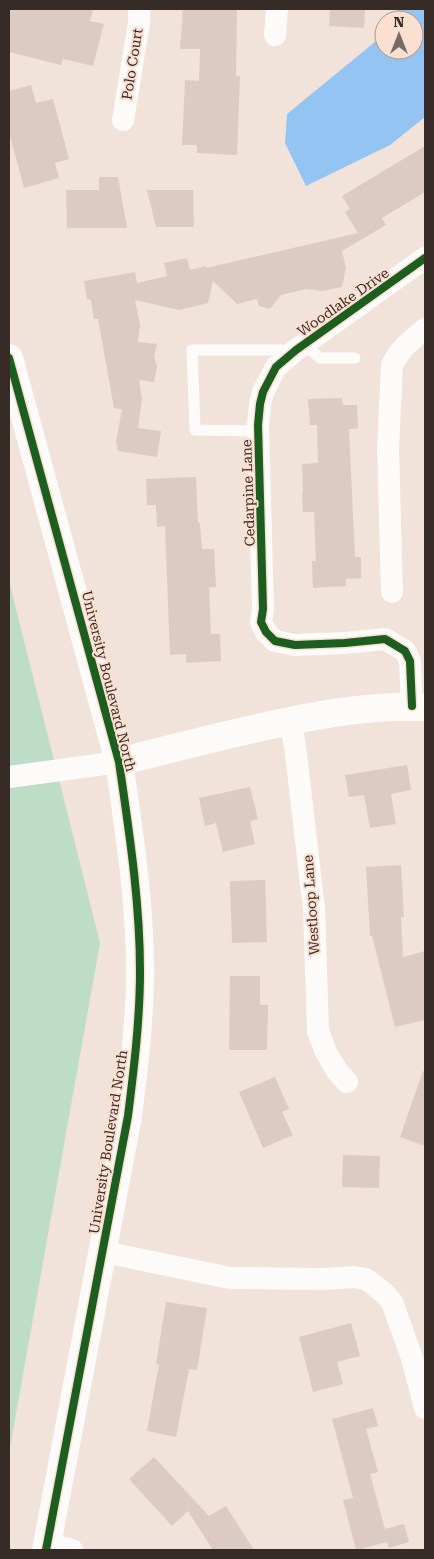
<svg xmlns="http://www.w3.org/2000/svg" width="434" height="1559" viewBox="0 0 434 1559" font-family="'Roboto Serif',serif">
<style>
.green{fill:#beddc7}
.water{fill:#94c4f2}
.building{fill:#dccbc2}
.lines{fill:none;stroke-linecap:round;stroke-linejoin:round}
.service{stroke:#fdfbf9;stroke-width:11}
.minor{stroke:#fdfbf9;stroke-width:22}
.tertiary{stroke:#fdfbf9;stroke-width:28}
.cycleway-casing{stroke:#fbdfd0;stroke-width:11}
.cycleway{stroke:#1b5e20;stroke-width:8}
.labels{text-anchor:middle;stroke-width:4;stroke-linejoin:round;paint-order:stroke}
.street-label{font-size:14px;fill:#362b26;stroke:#fbdfd0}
</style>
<rect width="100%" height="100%" fill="#f1e2da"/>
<path class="green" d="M 9,581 L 100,943 L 9,1453 Z"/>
<path class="water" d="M 399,9 L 425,9 L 425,117 L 390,145 L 306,186 L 285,143 L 287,114 L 381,37 L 384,33 L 384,50 L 414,50 L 414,20 L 392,20 Z"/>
<path class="building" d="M 9,9 L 93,9 L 90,21 L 104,24 L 93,66 L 63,59 L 61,65 L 9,52 Z
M 183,9 L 237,9 L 236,76 L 240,76 L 237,155 L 197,153 L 197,145 L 182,145 L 185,80 L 199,81 L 200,49 L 180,49 Z
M 330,9 L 365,9 L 364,28 L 329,26 Z
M 31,85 L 36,103 L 53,99 L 69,159 L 55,163 L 59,178 L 24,188 L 9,132 L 9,91 Z
M 425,146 L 425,192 L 382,218 L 386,225 L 342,251 L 346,268 L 342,287 L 323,291 L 306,289 L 281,295 L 270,309 L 259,306 L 257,299 L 237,304 L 213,281 L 208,303 L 179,310 L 135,300 L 140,325 L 138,342 L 157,344 L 154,357 L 157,366 L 154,382 L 139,380 L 142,399 L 138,428 L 161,431 L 157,457 L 118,451 L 116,442 L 122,409 L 114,408 L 98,319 L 94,319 L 91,300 L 87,299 L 84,281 L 135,272 L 137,283 L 167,276 L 164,263 L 187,258 L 190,270 L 206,266 L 206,268 L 358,233 L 345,212 L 350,209 L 342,196 Z
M 99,177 L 118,177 L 127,228 L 67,228 L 66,190 L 99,190 Z
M 147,190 L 193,190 L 194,227 L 156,227 Z
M 342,398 L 343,405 L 357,405 L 358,428 L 349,429 L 355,557 L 361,557 L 361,578 L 346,579 L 346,586 L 313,588 L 312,561 L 316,561 L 314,512 L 303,512 L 302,493 L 303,493 L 302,464 L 318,463 L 317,425 L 310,425 L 308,399 Z
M 196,477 L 198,523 L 200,523 L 202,549 L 214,549 L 216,587 L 209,587 L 211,634 L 220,634 L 221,661 L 186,663 L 186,654 L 170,655 L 165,526 L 157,527 L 156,505 L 147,505 L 146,479 Z
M 407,765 L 411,790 L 391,794 L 396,824 L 370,828 L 364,795 L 349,797 L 345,775 Z
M 250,787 L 258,819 L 250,821 L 255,844 L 223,852 L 216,823 L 205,826 L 199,798 Z
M 401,865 L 404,917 L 401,917 L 403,957 L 425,951 L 425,1020 L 395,1027 L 372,936 L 370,936 L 366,867 Z
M 265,880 L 267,942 L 232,943 L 230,881 Z
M 230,976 L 260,976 L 260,1005 L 268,1005 L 267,1050 L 229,1050 Z
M 423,1071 L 425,1072 L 425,1146 L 400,1137 Z
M 275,1077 L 289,1109 L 282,1112 L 293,1135 L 263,1148 L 239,1092 Z
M 343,1155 L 380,1156 L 379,1188 L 342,1187 Z
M 166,1302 L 207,1308 L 197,1370 L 189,1369 L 176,1437 L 147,1431 L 159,1364 L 156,1364 Z
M 351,1323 L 360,1356 L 337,1362 L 343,1384 L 313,1392 L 299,1337 Z
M 373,1408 L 378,1426 L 366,1429 L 378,1472 L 370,1474 L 385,1529 L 404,1524 L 409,1542 L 389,1548 L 387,1542 L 356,1550 L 343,1500 L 353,1498 L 332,1419 Z
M 154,1457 L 209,1516 L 226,1506 L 254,1550 L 213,1550 L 188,1511 L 172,1526 L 129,1479 Z"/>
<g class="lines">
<path class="service" d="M 304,345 L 320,358 L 355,358
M 258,431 L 195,430 L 192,350 L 294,350"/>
<path class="minor" d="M 275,35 L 277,9
M 123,120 L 139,23 L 139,9
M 392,592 L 388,448 L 392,365 C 401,347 410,342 425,329
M 412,706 L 410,661 L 405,651 L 385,639 L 345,643 L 295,645 L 275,641 L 266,632 L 261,622 L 263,609 L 258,425 L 260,404 L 263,392 L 276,367 L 296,350 L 425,258
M 291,721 L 296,754 L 314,909 L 318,1031 L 326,1052 L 337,1071 L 347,1082
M 9,777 L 119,762
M 104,1252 L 230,1278 L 323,1279 L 354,1277 L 366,1279 L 383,1292 L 392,1302 L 412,1358 L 425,1408
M 48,1544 L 72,1550"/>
<path class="tertiary" d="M 9,358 L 119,762 C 129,831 140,901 140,971 C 140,1019 134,1068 128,1116 L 46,1550
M 119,762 C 169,749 220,736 271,725 C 321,714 373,705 425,707"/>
<g class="cycleway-casing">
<path id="cycleway" d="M 9,358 L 119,762 C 129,831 140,901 140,971 C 140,1019 134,1068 128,1116 L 46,1550
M 412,706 L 410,661 L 405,651 L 385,639 L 345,643 L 295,645 L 275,641 L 266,632 L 261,622 L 263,609 L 258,425 L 260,404 L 263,392 L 276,367 L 296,350 L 425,258"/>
</g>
<use href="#cycleway" class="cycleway"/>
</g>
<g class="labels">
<g class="street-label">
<text transform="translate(132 64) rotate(-81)" y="5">Polo Court</text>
<text transform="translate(343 302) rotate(-35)" y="5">Woodlake Drive</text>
<text transform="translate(248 493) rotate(-92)" y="5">Cedarpine Lane</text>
<text transform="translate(109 681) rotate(76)" y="5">University Boulevard North</text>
<text transform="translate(311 905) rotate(-94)" y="5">Westloop Lane</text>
<text transform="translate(108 1142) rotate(-81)" y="5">University Boulevard North</text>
</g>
</g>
<rect width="434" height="1559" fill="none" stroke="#362b26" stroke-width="20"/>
<g transform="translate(399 35)"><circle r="24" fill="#fbdfd0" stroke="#ac978c"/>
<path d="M0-4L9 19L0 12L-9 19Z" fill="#776b65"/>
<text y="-8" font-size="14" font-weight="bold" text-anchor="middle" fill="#362b26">N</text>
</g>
</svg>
